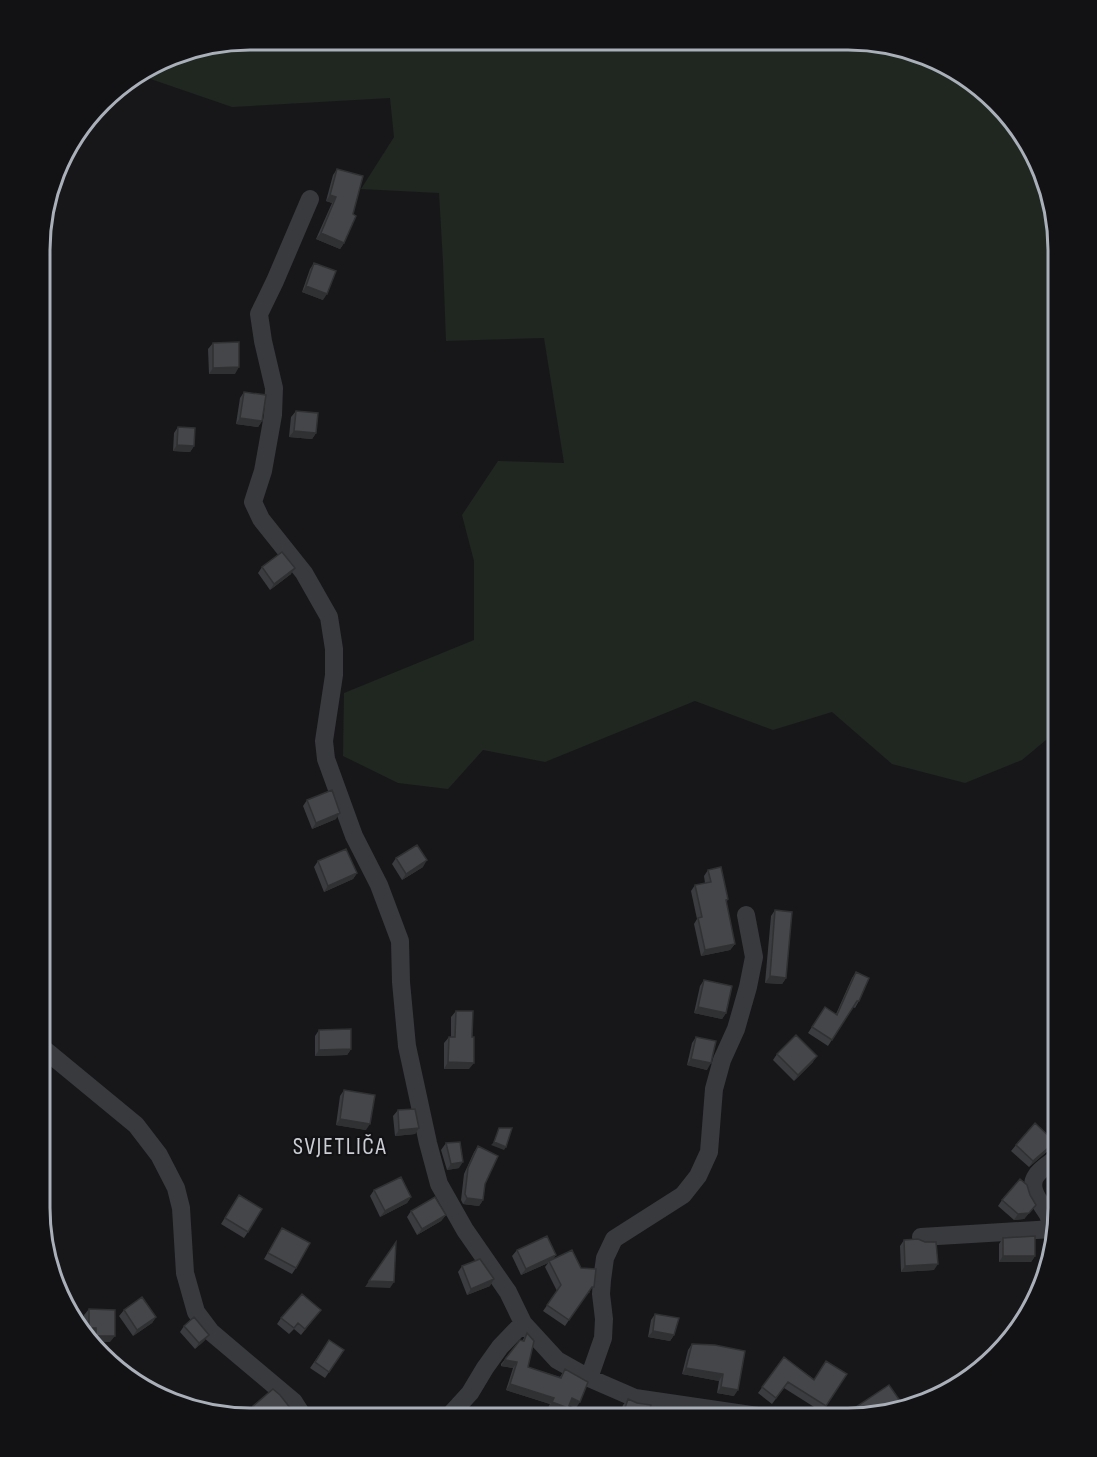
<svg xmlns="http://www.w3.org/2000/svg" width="1097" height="1457" viewBox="0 0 1097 1457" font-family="'Sofia Sans Condensed',sans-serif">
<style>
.green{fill:#1f2720}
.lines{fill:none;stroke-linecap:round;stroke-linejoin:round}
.street{stroke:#383a3e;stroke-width:18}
.wall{fill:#3a3c3f}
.shaded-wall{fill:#303133}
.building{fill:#444649;stroke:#303133;stroke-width:1.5}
.labels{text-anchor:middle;stroke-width:4.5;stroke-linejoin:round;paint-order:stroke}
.quarter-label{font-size:24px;letter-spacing:1.5px;fill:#cbced5;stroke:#121214}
.rim{fill:none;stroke:#aab0b9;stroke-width:3}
</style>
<rect width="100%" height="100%" fill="#171719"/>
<path class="green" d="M 249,39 L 876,41 L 965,75 L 1036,156 L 1058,249 L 1058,730 L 1022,760 L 965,783 L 892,764 L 832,712 L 773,730 L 695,701 L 545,762 L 483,750 L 448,789 L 398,783 L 343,756 L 344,693 L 474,640 L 474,561 L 462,515 L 498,461 L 564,463 L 544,338 L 446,341 L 443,262 L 439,193 L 361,189 L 394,137 L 390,98 L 232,107 L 139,75 L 181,50 Z"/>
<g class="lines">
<path class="street" d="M 310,199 L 275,281 L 259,314 L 263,341 L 274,388 L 273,415 L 263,471 L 253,502 L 261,519 L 304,573 L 329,617 L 334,649 L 334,675 L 324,741 L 326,759 L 354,836 L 379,885 L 400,941 L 401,982 L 407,1046 L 428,1143 L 439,1184 L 465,1230 L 508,1292 L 523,1323 L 557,1360 L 589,1378 L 635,1398 L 771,1418
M 39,1045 L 136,1125 L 159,1155 L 176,1188 L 181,1208 L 185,1273 L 196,1312 L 211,1332 L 294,1402 L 303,1416
M 1053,1229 C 1051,1224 1050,1220 1048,1215 C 1042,1204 1027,1189 1036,1176 C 1041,1168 1051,1163 1058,1157
M 921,1237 L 1053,1229 L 1055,1230
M 589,1378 L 603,1338 L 604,1319 L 601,1294 L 602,1280 L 605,1258 L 614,1239 L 683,1195 L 698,1176 L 709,1152 L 714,1089 L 722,1060 L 736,1029 L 748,987 L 754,957 L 746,915
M 448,1417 L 470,1393 L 485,1368 L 500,1347 L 523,1323"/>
</g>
<path class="wall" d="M 337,169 L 353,214 L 344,243 L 340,249 L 316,239 L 332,203 L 326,201 L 333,175 Z
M 314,263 L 323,300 L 302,292 L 310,269 Z
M 213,343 L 235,374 L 209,374 L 208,349 Z
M 244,392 L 262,421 L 258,427 L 236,424 L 240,398 Z
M 296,411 L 316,433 L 312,439 L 289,437 L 291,417 Z
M 178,427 L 194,446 L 190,452 L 173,451 L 174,433 Z
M 262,567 L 291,574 L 270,590 L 258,573 Z
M 307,800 L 336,819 L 312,829 L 303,806 Z
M 396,858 L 423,867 L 402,880 L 392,864 Z
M 318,861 L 357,873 L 353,879 L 324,892 L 314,867 Z
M 708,870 L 728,899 L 726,903 L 735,944 L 730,950 L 701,956 L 694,924 L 697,919 L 691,891 L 695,885 L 705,883 L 704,876 Z
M 775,910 L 786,978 L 782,984 L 765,983 L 771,916 Z
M 856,972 L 859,1001 L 855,1008 L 853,1007 L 828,1046 L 808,1033 L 825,1007 L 836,1014 L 852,978 Z
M 704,980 L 726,1013 L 722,1019 L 694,1013 L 700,986 Z
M 456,1011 L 472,1037 L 469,1069 L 444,1069 L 444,1043 L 449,1037 L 451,1037 L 451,1017 Z
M 319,1030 L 351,1049 L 347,1055 L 315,1056 L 315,1036 Z
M 696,1037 L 707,1070 L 687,1065 L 692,1043 Z
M 777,1054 L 813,1062 L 794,1081 L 773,1060 Z
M 344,1090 L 366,1130 L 336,1125 L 340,1096 Z
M 398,1110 L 419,1128 L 415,1134 L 395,1136 L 393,1116 Z
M 1055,1142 L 1051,1148 L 1029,1167 L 1011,1151 L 1016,1145 Z
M 446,1143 L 459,1168 L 447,1170 L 441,1150 Z
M 478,1146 L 485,1184 L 483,1200 L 479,1206 L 463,1204 L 461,1200 L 464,1174 L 474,1152 Z
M 374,1190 L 411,1197 L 407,1203 L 380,1217 L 370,1196 Z
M 1030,1195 L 1036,1205 L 1024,1219 L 1014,1220 L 998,1206 L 1002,1200 Z
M 235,1201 L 248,1232 L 244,1238 L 221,1224 Z
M 411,1211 L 446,1215 L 441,1221 L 417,1235 L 407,1217 Z
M 282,1228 L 296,1268 L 292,1274 L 264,1259 Z
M 1003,1238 L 1035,1256 L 1031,1262 L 999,1262 L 999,1244 Z
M 904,1240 L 934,1270 L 901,1272 L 900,1246 Z
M 517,1250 L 556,1255 L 553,1259 L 590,1293 L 587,1293 L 565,1326 L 543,1311 L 557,1291 L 545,1267 L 548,1263 L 521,1275 L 512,1256 Z
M 462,1266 L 490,1286 L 467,1295 L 458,1272 Z
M 89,1309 L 110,1342 L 96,1342 L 92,1336 L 92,1335 L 90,1335 L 84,1328 L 84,1315 Z
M 124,1310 L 156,1317 L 152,1323 L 133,1336 L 119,1316 Z
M 321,1310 L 301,1335 L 294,1329 L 289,1334 L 277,1324 L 281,1318 Z
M 655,1314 L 674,1335 L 670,1341 L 648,1337 L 651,1320 Z
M 184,1326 L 209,1335 L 204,1341 L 195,1349 L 180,1332 Z
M 527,1333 L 528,1367 L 560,1377 L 565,1369 L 576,1408 L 570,1405 L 564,1414 L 548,1408 L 550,1404 L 506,1390 L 513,1368 L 501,1366 L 501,1364 L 506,1358 L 522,1341 Z
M 329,1340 L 344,1350 L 325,1378 L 310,1368 Z
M 692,1344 L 715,1345 L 734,1396 L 717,1393 L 719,1381 L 682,1374 L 688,1350 Z
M 784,1357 L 814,1379 L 847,1374 L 822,1412 L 784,1388 L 772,1404 L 758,1393 Z
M 628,1399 L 647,1417 L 619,1417 L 623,1405 Z
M 903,1405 L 854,1417 L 851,1413 L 856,1407 Z
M 253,1406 L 290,1411 L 294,1416 L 253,1416 L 249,1412 Z
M 676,1409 L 726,1418 L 671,1418 Z"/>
<path class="shaded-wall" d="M 330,195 L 336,197 L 332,203 L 326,201 Z
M 321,233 L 344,243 L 340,249 L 316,239 Z
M 306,286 L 327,294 L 323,300 L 302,292 Z
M 239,367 L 235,374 L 209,374 L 213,368 Z
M 240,418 L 262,421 L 258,427 L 236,424 Z
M 294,431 L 316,433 L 312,439 L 289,437 Z
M 177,445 L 194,446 L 190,452 L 173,451 Z
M 295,568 L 291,574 L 270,590 L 274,584 Z
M 340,813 L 336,819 L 312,829 L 316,823 Z
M 427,860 L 423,867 L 402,880 L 406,874 Z
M 357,873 L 353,879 L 324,892 L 328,886 Z
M 735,944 L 730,950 L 701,956 L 705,950 Z
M 770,976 L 786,978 L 782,984 L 765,983 Z
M 698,1007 L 726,1013 L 722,1019 L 694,1013 Z
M 351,1049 L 347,1055 L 315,1056 L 319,1050 Z
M 817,1056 L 813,1062 L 794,1081 L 798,1075 Z
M 691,1059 L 711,1063 L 707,1070 L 687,1065 Z
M 448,1062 L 474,1063 L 469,1069 L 444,1069 Z
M 340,1119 L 370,1124 L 366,1130 L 336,1125 Z
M 419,1128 L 415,1134 L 395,1136 L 399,1130 Z
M 494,1142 L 506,1147 L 504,1150 L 491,1145 Z
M 1055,1142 L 1051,1148 L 1029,1167 L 1033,1161 Z
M 463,1162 L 459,1168 L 447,1170 L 451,1164 Z
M 411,1197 L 407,1203 L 380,1217 L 385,1211 Z
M 467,1198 L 483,1200 L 479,1206 L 463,1204 Z
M 1036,1205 L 1024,1219 L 1014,1220 L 1018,1214 Z
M 446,1215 L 441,1221 L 417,1235 L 422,1229 Z
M 556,1255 L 552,1261 L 549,1261 L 548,1263 L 521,1275 L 526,1269 Z
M 1003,1256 L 1035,1256 L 1031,1262 L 999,1262 Z
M 938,1264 L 934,1270 L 901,1272 L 905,1266 Z
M 494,1279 L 490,1286 L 467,1295 L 471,1289 Z
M 369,1281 L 394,1282 L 390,1288 L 365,1287 Z
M 156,1317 L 152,1323 L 133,1336 L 137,1330 Z
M 89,1328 L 96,1328 L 92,1335 L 90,1335 L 87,1331 Z
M 653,1331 L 674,1335 L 670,1341 L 648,1337 Z
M 209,1335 L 204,1341 L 195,1349 L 199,1343 Z
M 96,1336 L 115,1336 L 110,1342 L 96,1342 L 94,1338 Z
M 505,1360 L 517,1362 L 513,1368 L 501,1366 Z
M 686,1368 L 723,1374 L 719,1381 L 682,1374 Z
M 510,1384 L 554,1398 L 550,1404 L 506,1390 Z
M 721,1387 L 738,1390 L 734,1396 L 717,1393 Z
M 572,1398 L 580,1402 L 576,1408 L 568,1405 Z
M 552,1402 L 568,1408 L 564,1414 L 548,1408 Z"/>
<path class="building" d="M 337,169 L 363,176 L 353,214 L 356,216 L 344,243 L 321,233 L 336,197 L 330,195 Z
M 314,263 L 336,271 L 327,294 L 306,286 Z
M 239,342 L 239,367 L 213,368 L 213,343 Z
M 244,392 L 266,395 L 262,421 L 240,418 Z
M 296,411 L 318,413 L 316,433 L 294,431 Z
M 178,427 L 195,428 L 194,446 L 177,445 Z
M 282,552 L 295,568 L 274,584 L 262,567 Z
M 332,790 L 340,813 L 316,823 L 307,800 Z
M 417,845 L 427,860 L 406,874 L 396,858 Z
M 346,849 L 357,873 L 328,886 L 318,861 Z
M 721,867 L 728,899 L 726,900 L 735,944 L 705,950 L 698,918 L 702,917 L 695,885 L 711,882 L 708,870 Z
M 775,910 L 792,912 L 786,978 L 770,976 Z
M 856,972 L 869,978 L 859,1001 L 857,1001 L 832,1040 L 812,1027 L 825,1007 L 837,1015 Z
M 704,980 L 732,986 L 726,1013 L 698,1007 Z
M 456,1011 L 473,1011 L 472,1037 L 474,1037 L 474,1063 L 448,1062 L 449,1037 L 455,1037 Z
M 351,1029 L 351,1049 L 319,1050 L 319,1030 Z
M 796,1035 L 817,1056 L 798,1075 L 777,1054 Z
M 696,1037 L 716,1041 L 711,1063 L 691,1059 Z
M 344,1090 L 375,1095 L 370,1124 L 340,1119 Z
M 415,1109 L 419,1128 L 399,1130 L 398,1110 Z
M 1035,1123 L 1055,1142 L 1033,1161 L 1016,1145 Z
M 499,1128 L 512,1128 L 506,1147 L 494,1142 Z
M 460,1142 L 463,1162 L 451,1164 L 446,1143 Z
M 478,1146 L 498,1156 L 485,1184 L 483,1200 L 467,1198 L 465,1194 L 468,1168 Z
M 401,1177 L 411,1197 L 385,1211 L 374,1190 Z
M 1020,1179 L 1027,1185 L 1030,1195 L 1036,1205 L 1029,1213 L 1018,1214 L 1002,1200 Z
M 239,1195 L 262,1209 L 248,1232 L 225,1218 Z
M 435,1197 L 446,1215 L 422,1229 L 411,1211 Z
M 282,1228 L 310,1243 L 296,1268 L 268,1253 Z
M 547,1236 L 556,1255 L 526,1269 L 517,1250 Z
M 1035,1236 L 1035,1256 L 1003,1256 L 1003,1238 Z
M 918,1239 L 925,1242 L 936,1242 L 938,1264 L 905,1266 L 904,1240 Z
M 396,1242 L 394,1282 L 369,1281 Z
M 572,1250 L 581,1268 L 596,1269 L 594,1287 L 592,1287 L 569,1320 L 547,1305 L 561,1285 L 549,1261 Z
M 480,1259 L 494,1279 L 471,1289 L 462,1266 Z
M 302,1294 L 321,1310 L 305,1329 L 298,1323 L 294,1328 L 281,1318 Z
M 142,1297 L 156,1317 L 137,1330 L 124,1310 Z
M 89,1309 L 115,1310 L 115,1336 L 96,1336 L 96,1328 L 89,1328 Z
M 655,1314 L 679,1318 L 674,1335 L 653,1331 Z
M 194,1317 L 209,1335 L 199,1343 L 184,1326 Z
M 527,1333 L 534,1341 L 528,1367 L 561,1378 L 565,1369 L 588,1382 L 580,1402 L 572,1398 L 568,1408 L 552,1402 L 554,1398 L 510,1384 L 517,1362 L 505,1360 L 506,1358 L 520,1340 L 524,1341 Z
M 329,1340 L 344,1350 L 329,1372 L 315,1362 Z
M 692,1344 L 715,1345 L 745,1351 L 738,1390 L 721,1387 L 723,1374 L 686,1368 Z
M 784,1357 L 814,1380 L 826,1361 L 847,1374 L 826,1406 L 788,1382 L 776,1398 L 762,1387 Z
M 889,1385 L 903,1405 L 861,1415 L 856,1407 Z
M 273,1389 L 280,1395 L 291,1409 L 289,1410 L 294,1416 L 262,1416 L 253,1406 Z
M 628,1399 L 637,1403 L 651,1405 L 647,1417 L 622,1417 Z
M 676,1409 L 726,1417 L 726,1418 L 705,1418 L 702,1414 L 702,1418 L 674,1418 Z"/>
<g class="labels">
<g class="quarter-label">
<text x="340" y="1154">SVJETLIČA</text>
</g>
</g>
<path d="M0 0H1097V1457H0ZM250 50H848A200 200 0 0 1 1048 250V1208A200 200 0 0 1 848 1408H250A200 200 0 0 1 50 1208V250A200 200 0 0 1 250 50Z" fill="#121214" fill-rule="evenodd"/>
<path class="rim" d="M250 50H848A200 200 0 0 1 1048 250V1208A200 200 0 0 1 848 1408H250A200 200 0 0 1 50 1208V250A200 200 0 0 1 250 50Z"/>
</svg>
